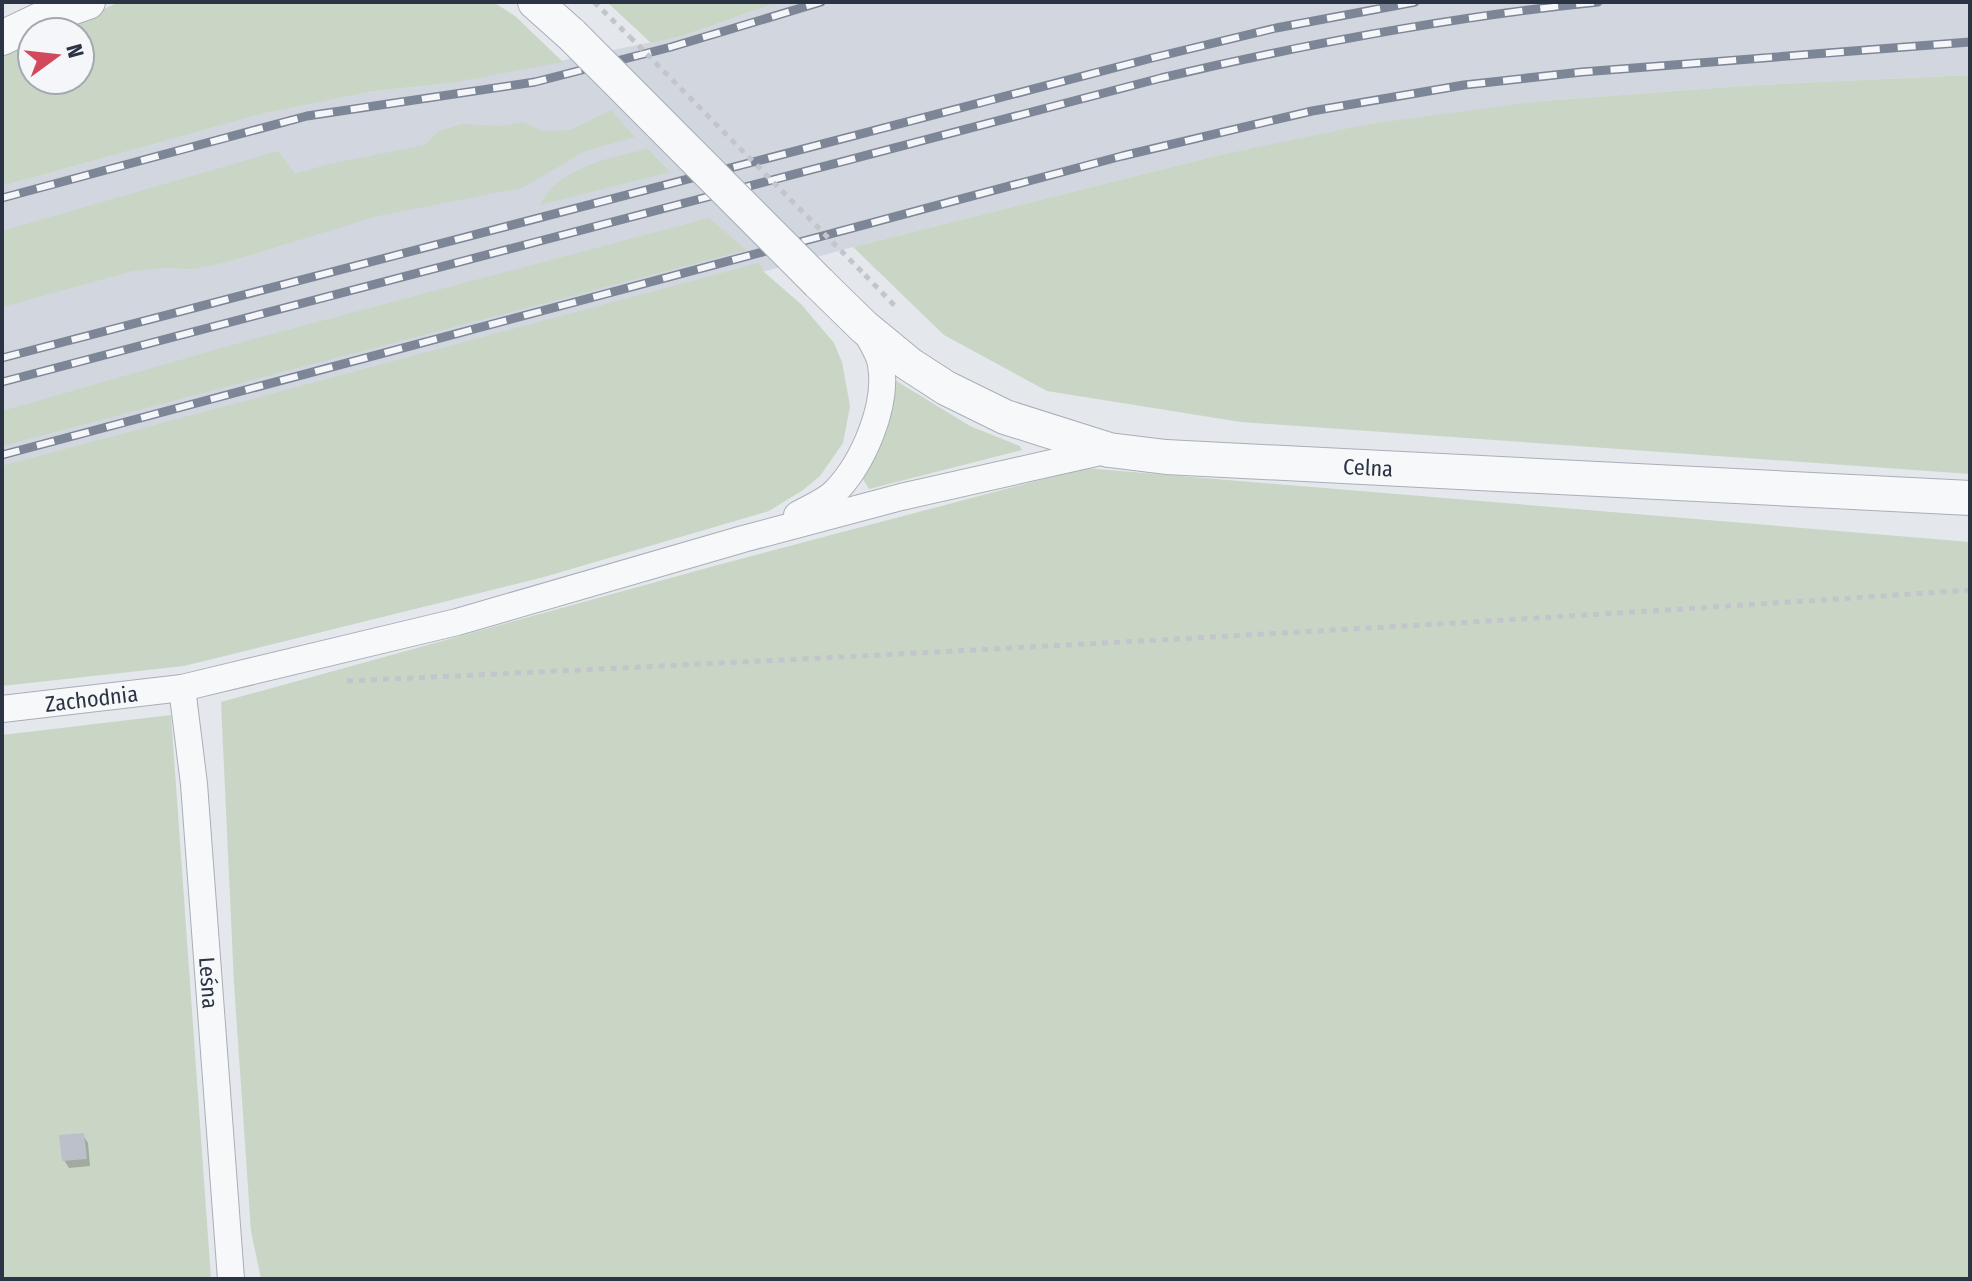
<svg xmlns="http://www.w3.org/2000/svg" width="1972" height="1281" viewBox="0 0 1972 1281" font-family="'Fira Sans Condensed',sans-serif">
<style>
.built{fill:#d2d6de}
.green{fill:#c9d6c5}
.shadow{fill:#0003}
.building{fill:#bbc0ca}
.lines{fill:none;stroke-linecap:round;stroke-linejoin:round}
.minor-casing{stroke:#a9aeb7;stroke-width:28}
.tertiary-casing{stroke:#a9aeb7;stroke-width:36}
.path{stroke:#c2c5cb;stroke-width:5;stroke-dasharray:6 6;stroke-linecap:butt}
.minor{stroke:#f7f8fa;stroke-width:26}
.tertiary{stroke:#f7f8fa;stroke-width:34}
.rail-casing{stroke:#7d8696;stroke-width:9}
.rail{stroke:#f4f6f9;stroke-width:6;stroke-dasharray:18;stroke-linecap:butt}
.tertiary-bridge-casing{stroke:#a9aeb7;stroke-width:36;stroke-linecap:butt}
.path-bridge{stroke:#c2c5cb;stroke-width:5;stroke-dasharray:6 6;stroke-linecap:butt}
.tertiary-bridge{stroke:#f7f8fa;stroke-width:34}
.labels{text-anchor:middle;stroke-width:8;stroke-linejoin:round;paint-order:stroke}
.street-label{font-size:22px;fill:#2b3445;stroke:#f4f6f9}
</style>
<rect width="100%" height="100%" fill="#e4e7ec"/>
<path class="built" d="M 779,2 L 1970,2 L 1970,75 L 1757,85 L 1541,101 L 1215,156 L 853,247 L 2,481 L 2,186 L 266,113 L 375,91 L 451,83 L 682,36 Z"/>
<path class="green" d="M 119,2 L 493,2 L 515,16 L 563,62 L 451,83 L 375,91 L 266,113 L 2,186 L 2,57 L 32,43 L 32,80 L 80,80 L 80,32 L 55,32 Z
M 607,2 L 779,2 L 682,36 L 651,43 Z
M 1970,75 L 1970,474 L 1241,422 L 1047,391 L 944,335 L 853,247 L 1215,156 L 1369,124 L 1541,101 L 1757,85 Z
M 611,110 L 635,137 L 585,151 L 522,188 L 378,216 L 227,262 L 194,269 L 163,268 L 133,271 L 2,307 L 2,231 L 278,151 L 295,174 L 329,164 L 425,145 L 439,131 L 462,124 L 501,126 L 523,122 L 543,131 L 570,130 Z
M 648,149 L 670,172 L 540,205 C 556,169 613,156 648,149 Z
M 709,218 L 746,250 L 2,446 L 2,411 L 246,341 Z
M 759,263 L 764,272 L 801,304 L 834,343 L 842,362 L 850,406 L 843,443 L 820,476 L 803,490 L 769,511 L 544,577 L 184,666 L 2,686 L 2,466 Z
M 893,379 L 970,426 L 1020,446 L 1022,450 L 869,489 L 863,479 L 878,452 Z
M 1085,468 L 1970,542 L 1970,1279 L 261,1279 L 251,1231 L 234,984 L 221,702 L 714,566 Z
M 171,715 L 211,1279 L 2,1279 L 2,735 Z"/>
<path class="shadow" d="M 83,1135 L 88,1143 L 90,1166 L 69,1168 L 64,1160 Z"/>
<path class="building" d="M 84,1133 L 87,1159 L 62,1161 L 59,1135 Z"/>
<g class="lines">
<g class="minor-casing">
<g id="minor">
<path d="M 797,515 C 809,508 825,502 835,492 C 863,463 888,406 881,365 C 880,354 870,341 866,331"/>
<path id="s1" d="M 182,688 L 194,784 L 231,1279"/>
<path id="s2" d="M 2,709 L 182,688 L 457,622 L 743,539 L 901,497 L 1109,450"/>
</g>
</g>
<g class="tertiary-casing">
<g id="tertiary">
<path d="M 535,2 L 572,35"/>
<path d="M 2,38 L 48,16 L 88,2"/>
<path id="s3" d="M 819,283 L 864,327 L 909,364 L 946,388 L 1005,417 L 1109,450 L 1166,457 L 1970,498"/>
</g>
</g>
<path class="path" d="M 594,2 L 630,37
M 865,275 L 895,306
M 347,681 C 888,656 1429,627 1970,590"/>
<use href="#minor" class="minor"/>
<use href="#tertiary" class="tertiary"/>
<g class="rail-casing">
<path id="rail" d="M 2,198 L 307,116 L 535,82 L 671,47 L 821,2
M 2,358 L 1152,58 L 1276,28 L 1415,2
M 2,382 L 1161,78 C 1305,44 1451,17 1598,2
M 2,455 L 1122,156 L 1312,111 L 1464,85 L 1582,72 L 1970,42"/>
</g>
<use href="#rail" class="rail"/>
<g class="tertiary-bridge-casing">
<path id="tertiary-bridge" d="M 572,35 L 819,283"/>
</g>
<path class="path-bridge" d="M 630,37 L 865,275"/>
<use href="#tertiary-bridge" class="tertiary-bridge"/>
</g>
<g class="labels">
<g class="street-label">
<text dy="8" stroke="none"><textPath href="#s3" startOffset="600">Celna</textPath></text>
<text dy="8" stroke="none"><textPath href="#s2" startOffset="90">Zachodnia</textPath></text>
<text dy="8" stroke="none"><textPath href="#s1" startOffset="296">Leśna</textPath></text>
</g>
</g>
<rect width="1972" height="1281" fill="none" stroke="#2b3445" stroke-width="8"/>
<g transform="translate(56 56) rotate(75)"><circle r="38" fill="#f4f6f9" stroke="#a4a8b1" stroke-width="2"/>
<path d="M0-6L14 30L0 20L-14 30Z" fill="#d1495b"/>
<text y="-12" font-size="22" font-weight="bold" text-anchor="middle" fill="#2b3445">N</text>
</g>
</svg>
